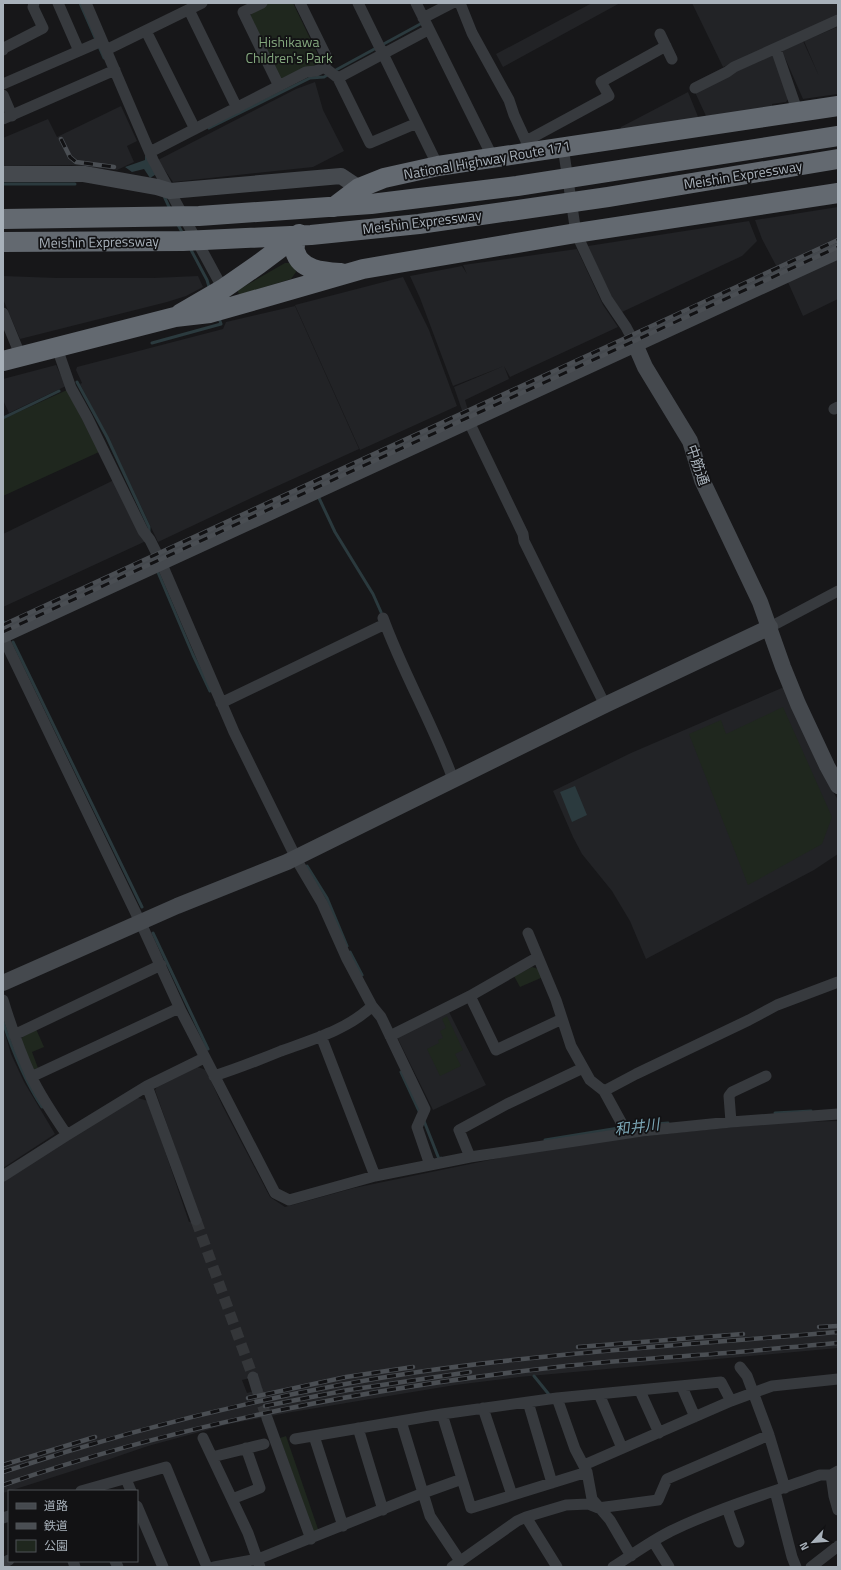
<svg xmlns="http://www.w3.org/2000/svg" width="841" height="1570" viewBox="0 0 841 1570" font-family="'Titillium Web','Noto Sans JP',sans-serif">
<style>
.built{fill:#222326;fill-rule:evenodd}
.green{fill:#1f271e}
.water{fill:#2b3a3e}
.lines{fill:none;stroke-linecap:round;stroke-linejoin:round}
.stream{stroke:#2b3a3e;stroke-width:3}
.street-tunnel{stroke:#343639;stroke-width:11;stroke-dasharray:11 5.5;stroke-linecap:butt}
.street{stroke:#373a3e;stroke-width:11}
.secondary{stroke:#45494e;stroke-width:16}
.highway{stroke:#636970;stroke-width:20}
.rail-casing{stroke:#4a4e53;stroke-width:4.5}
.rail{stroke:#121214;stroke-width:3;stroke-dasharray:9;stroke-linecap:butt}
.labels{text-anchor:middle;stroke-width:3.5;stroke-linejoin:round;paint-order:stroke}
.park-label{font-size:14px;fill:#83a67d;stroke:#121214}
.street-label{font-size:14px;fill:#a8b1ba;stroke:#121214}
.water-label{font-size:15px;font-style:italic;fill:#7ca8b7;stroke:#121214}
</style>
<rect width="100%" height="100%" fill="#171719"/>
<path class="built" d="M 592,3 L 620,3 L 503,67 L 496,54 Z
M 692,3 L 838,3 L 838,15 L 723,67 Z
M 837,27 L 838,30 L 838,94 L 803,99 L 782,51 L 803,41 L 819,76 L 804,41 Z
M 773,55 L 789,98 L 786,102 L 772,104 L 772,107 L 706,116 L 694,90 Z
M 315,82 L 323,110 L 344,151 L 313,167 L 173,182 L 158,160 L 296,89 Z
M 688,92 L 699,119 L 620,132 L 621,127 Z
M 121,106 L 137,141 L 127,146 L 134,162 L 117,170 L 71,165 L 3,166 L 3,138 L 48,119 L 57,137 Z
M 838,207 L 838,246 L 780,273 L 762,239 L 755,220 Z
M 749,221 L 757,241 L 742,256 L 622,312 L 612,298 L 588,246 Z
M 577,249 L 603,305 L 618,327 L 510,377 L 504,366 L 453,386 L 420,298 L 410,276 L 462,266 L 467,274 L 463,265 Z
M 838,256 L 838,299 L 803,316 L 787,280 Z
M 3,276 L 57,278 L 154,278 L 198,276 L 203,287 L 186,296 L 167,302 L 20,339 L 3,299 Z
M 403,277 L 429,330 L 457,406 L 360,450 L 295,305 Z
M 295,306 L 359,449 L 262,493 L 254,475 L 262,493 L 158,542 L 118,458 L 80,384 L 82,383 L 76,370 L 77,367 L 223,329 L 226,322 Z
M 56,365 L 66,386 L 9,413 L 3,400 L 3,379 Z
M 504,366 L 509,379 L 465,400 L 470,417 L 465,419 L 454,387 Z
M 114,480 L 146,541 L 3,607 L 3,534 Z
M 784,687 L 819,768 L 838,800 L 838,854 L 814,870 L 646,959 L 630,921 L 612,891 L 582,854 L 573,837 L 553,791 L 631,753 Z
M 449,1012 L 486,1085 L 433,1110 L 397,1037 Z
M 3,1027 L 11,1054 L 24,1082 L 55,1134 L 3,1168 Z
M 195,1066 L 206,1070 L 222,1105 L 270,1197 L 285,1207 L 354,1188 L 528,1152 L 613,1140 L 673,1133 L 788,1122 L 838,1121 L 838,1348 L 519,1377 L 455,1385 L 292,1412 L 229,1424 L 148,1446 L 107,1460 L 3,1493 L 3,1180 L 135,1097 L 148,1101 L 189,1222 L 200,1219 L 155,1090 L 158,1085 ZM 258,1376 L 262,1389 L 247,1393 L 242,1380 Z"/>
<path class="green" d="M 269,3 L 293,3 L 319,57 L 315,66 L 284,79 L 276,76 L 250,19 L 252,11 Z
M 285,263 L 291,263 L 295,267 L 296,272 L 291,279 L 242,294 L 239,294 L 238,292 L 238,290 Z
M 67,390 L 99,452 L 3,496 L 3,419 Z
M 783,707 L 832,817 L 822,844 L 748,885 L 689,734 L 721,720 L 726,734 Z
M 532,967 L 539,969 L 543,977 L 520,987 L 514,976 Z
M 447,1016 L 463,1050 L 455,1054 L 461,1066 L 440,1076 L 427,1049 L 439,1043 L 438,1040 L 443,1038 L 440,1031 L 446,1028 L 442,1019 Z
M 36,1029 L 44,1047 L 32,1052 L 38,1068 L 33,1070 L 21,1040 L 23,1036 Z
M 286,1436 L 319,1532 L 314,1534 L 280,1438 Z"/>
<path class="water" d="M 147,155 L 158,173 L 150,178 L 144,169 L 132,172 L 125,167 L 145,160 L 145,156 Z
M 575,786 L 587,815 L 572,822 L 560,792 Z"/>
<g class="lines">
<path class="stream" d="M 80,3 L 104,58
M 334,71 L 424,22
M 209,128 L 310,78 L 324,77 L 329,74
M 3,184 L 75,184
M 164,196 L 170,209
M 177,223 L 183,234
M 190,248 L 207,280 L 210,290
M 152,343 L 221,324 L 219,318
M 77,382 L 107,437 L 149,527 L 149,534
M 3,418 L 59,391
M 319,498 L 335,532 L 373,594 L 381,612
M 157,570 L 193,655 L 210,691
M 3,621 L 7,628
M 13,642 L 142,907
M 307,866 L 327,898 L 347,946
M 153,933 L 208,1049
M 350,952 L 362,975
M 3,1022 C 13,1052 25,1081 42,1107
M 401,1072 L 420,1113
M 775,1113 L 811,1111
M 424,1121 L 439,1159 L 441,1158
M 545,1140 L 631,1126 L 668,1123
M 534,1376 L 551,1397"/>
<path class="street-tunnel" d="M 196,1220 L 253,1377
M 257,1390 L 267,1418"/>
<path class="street" d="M 58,3 L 79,51
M 86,3 L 153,160 L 223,289
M 262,3 L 243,12 L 279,86
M 300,3 L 327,58 L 324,67 L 338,78 L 370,143 L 417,123
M 358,3 L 438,166
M 416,3 L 493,158
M 460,3 L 472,33 L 509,100 L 514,115 L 526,141 L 527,149
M 189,10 L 237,108
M 423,18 L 452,3
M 146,31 L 195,129
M 660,34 L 672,59
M 776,49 L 798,113
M 3,50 L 4,48 L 43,28 L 33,7 L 34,3
M 106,50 L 202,3
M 338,78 L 428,30
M 3,84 L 102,41
M 695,88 L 727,72 L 734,67 L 838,20
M 3,95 L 12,116
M 3,119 L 115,70
M 526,141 L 609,96 L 601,82 L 666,46
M 563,147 L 576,233 L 607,299 L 626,327 L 635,344
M 150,152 L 306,72 L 316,71 L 324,67
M 3,313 L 21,357
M 57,348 L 71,388 L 87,417 L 143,531 L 150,540 L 161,562 L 234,732 L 299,864 L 322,903 L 347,959 L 372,1006 C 349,1029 311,1040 281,1051 C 259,1060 236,1069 214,1076
M 834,409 L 838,407
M 469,422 L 523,534 L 524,541 L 605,705
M 383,618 C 403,673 433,724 453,779
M 770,627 L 838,591
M 3,637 L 144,930 L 181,1011 L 275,1193 L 289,1200 L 375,1176 L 470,1157 L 642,1131 L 731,1122 L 838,1114
M 221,703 L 385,624
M 528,933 L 556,1000 L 571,1046 L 590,1080 L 604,1091 L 627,1133
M 470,996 L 496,1050 L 562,1019
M 3,1000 C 11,1026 20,1052 31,1076 C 41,1097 54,1116 67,1135
M 372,1006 L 381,1017 L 425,1109 L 417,1127 L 430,1165
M 14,1035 L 161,965
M 321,1036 L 375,1176
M 390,1036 L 470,996 L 538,957
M 31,1077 L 179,1008
M 147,1086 L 196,1220
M 604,1091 L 636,1074 L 749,1020 L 777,1005 L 838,982
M 731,1122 L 729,1096 L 732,1092 L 766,1076
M 470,1157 L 459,1130 L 507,1104 L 583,1068
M 3,1176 L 67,1135 L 147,1086 L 204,1058
M 740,1367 L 747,1376 L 769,1435 L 785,1488
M 253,1377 L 257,1390
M 682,1387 L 695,1417
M 640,1391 L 659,1433
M 599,1394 L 622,1448
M 557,1398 L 575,1449 L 587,1472 L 592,1499 L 610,1520 L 631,1556
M 528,1402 L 552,1483
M 483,1408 L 512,1495
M 442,1414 L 471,1508 L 587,1472
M 267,1418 L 311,1539
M 401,1421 L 430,1516 L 460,1561
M 358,1428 L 383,1510
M 314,1436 L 343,1526
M 203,1438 L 248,1533 L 260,1567
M 295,1439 L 442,1414 L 557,1398 L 721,1382 L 731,1401
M 212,1457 L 264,1444
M 584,1465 L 731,1401 L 772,1386 L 838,1379
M 831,1475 L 834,1496 L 838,1510
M 126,1479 L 131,1491
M 81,1491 L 166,1467 L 207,1567
M 775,1491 L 792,1557 L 796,1567
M 232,1499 L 260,1488 L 246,1448
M 137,1506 L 163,1567
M 727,1508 L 739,1542
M 526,1517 L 557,1567
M 3,1518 L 9,1516
M 653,1541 L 669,1567
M 73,1561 L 75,1567
M 115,1561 L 118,1567
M 3,1563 L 9,1560
M 214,1567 L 258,1559 L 423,1493 L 462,1479
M 452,1567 L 517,1521 L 526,1517 L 566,1505 L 588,1504 L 598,1508 L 658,1500 L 667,1479 L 769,1435
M 613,1567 C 632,1555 651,1541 671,1531 C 719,1508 770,1493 820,1475 L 831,1475 L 838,1471
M 811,1567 L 838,1546"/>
<path class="secondary" d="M 3,174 L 84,174 L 157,187 L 170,191 L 341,176 L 359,188
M 635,344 L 645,367 L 690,441 L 702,480 L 760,602 L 783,667 L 798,704 L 827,766 L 838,786
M 3,635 L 838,251
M 3,983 L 177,906 L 287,862 L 605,705 L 770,627"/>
<path class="highway" d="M 334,207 L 359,188 L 384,178 L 438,166 L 838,106
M 3,219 L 199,216 L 371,204 L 517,186 L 838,136
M 296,236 C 296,240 294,247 295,251 C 300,271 325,272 341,273
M 3,242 L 183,241 L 311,235 L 419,224 L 608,197 L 838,159
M 180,314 L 223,289 L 259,264 L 299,234
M 3,361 L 175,317 L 210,313 L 363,269 L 576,233 L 838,193"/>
<g class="rail-casing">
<path id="rail" d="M 61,139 L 70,157 L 76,162 L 114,167
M 3,625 L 838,240
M 3,632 L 838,247
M 819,1327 L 838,1326
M 578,1347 L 743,1334
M 248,1398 L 346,1377 L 413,1367
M 265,1406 L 348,1390 L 470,1372
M 3,1465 L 95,1437
M 3,1472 C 138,1427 277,1393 418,1372 C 557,1352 698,1344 838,1332
M 3,1485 C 180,1424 363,1389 549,1368 C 598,1362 648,1359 698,1355 C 744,1352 791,1347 838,1343"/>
</g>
<use href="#rail" class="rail"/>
</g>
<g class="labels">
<g class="park-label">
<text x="289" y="47">Hishikawa<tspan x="289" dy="16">Children's Park</tspan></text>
</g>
<g class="street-label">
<text transform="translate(487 160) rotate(-10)" y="5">National Highway Route 171</text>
<text transform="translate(743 175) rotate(-9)" y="5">Meishin Expressway</text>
<text transform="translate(422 222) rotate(-7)" y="5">Meishin Expressway</text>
<text transform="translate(99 242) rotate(-1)" y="5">Meishin Expressway</text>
<text transform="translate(698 465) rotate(71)" y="5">中筋通</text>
</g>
<g class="water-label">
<text transform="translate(637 1127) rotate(-7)" y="5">和井川</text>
</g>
</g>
<rect width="841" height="1570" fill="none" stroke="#a8b1ba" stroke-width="8"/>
<rect x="8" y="1490" width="130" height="72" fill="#121214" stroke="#4e5256"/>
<rect x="16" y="1503" width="20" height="6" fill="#45494e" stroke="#4e5256"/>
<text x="44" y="1510" font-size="12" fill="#a8b1ba">道路</text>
<rect x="16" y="1523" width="20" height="6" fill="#4a4e53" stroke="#4e5256"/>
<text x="44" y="1530" font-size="12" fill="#a8b1ba">鉄道</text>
<rect x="16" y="1540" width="20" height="12" fill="#1f271e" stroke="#4e5256"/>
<text x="44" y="1550" font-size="12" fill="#a8b1ba">公園</text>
<g transform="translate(813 1542) rotate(244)" stroke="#121214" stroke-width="3" paint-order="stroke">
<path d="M0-3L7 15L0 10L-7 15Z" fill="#a8b1ba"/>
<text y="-6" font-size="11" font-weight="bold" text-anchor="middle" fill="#a8b1ba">N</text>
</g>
</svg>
